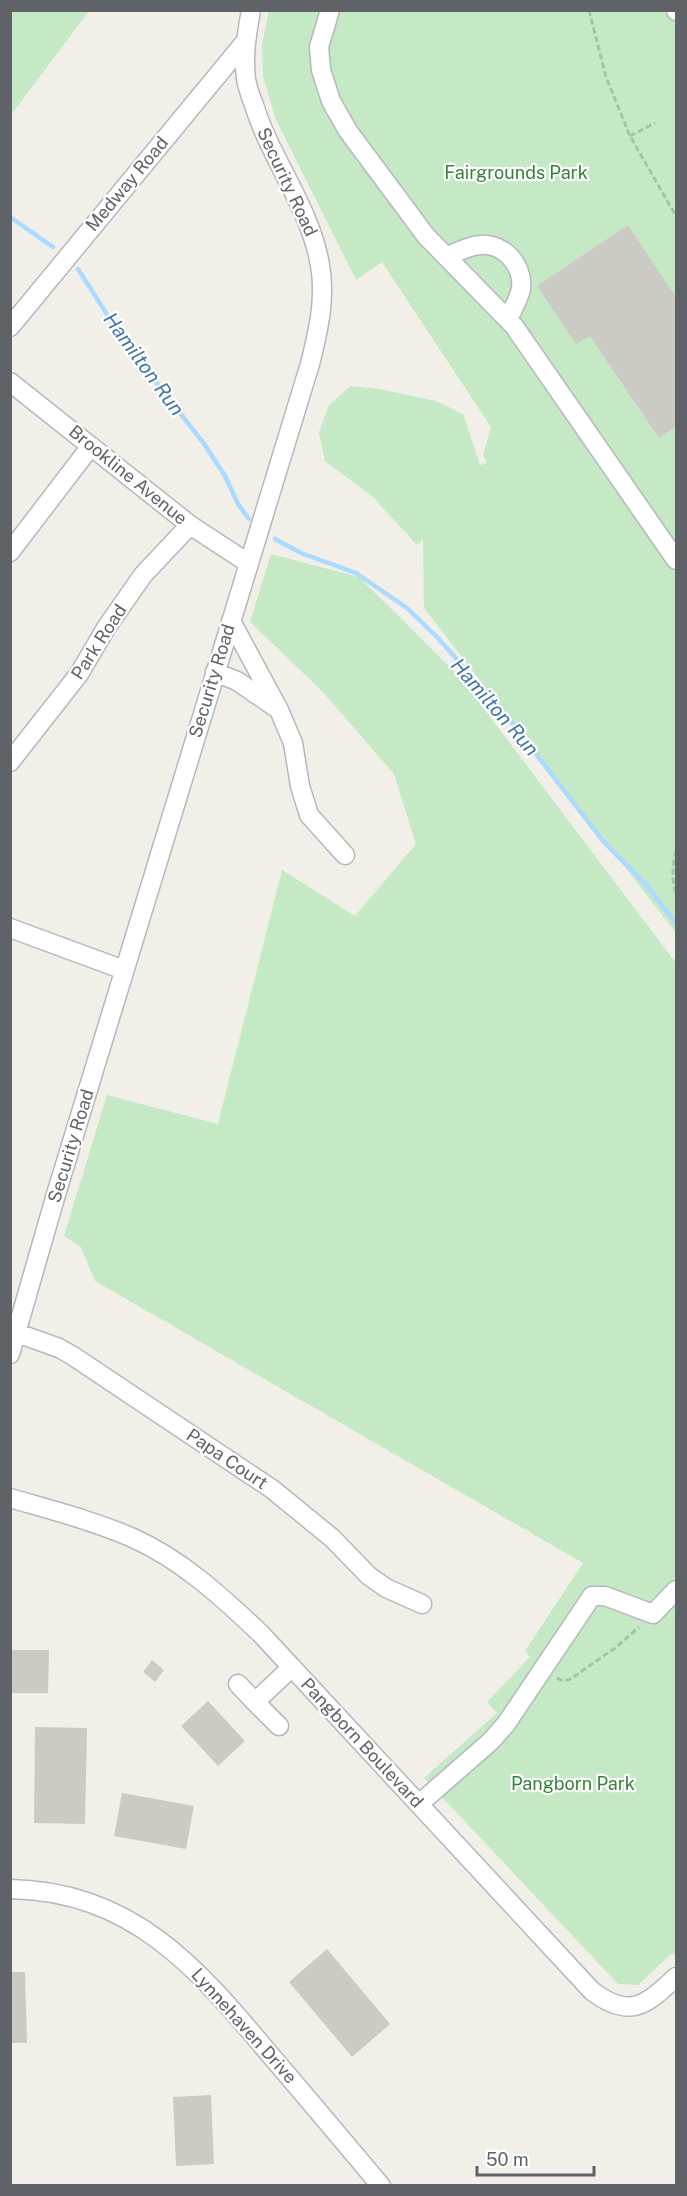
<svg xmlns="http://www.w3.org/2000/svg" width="687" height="2196" viewBox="0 0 687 2196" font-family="'Public Sans',sans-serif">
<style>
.green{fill:#c5e8c5}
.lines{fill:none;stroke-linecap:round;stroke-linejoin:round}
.stream{stroke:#aadaff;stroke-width:4.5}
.building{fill:#cccac5}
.minor-casing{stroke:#b5b8bc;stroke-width:21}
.path{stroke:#9cc7a9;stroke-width:3;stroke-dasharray:6 3;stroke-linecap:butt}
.minor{stroke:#fff;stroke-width:18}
.labels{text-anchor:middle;stroke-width:4.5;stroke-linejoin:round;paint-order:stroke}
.park-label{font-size:18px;fill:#348238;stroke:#fff}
.street-label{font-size:18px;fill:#5f6368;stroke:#fff}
.water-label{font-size:20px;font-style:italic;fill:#4174aa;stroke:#fff}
</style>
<rect width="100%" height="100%" fill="#f1efe8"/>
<path class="green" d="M 11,10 L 89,11 L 11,115 L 10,11 Z
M 269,11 L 676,11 L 676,933 L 424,608 L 423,539 L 417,545 L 372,496 L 325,461 L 319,432 L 329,405 L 351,386 L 379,389 L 436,401 L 463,414 L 480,465 L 487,463 L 483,455 L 491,427 L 382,262 L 356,280 L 276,120 L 263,77 L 262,44 Z
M 271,554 L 359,577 L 459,676 L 676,963 L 676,1956 L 671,1954 L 638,1985 L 618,1984 L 424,1778 L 497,1713 L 487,1702 L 530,1657 L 525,1651 L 583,1563 L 95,1281 L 81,1247 L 64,1236 L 107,1095 L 218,1124 L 282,870 L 355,916 L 416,844 L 394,774 L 322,691 L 250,622 Z"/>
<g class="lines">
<path class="stream" d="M 10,217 L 53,247
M 78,269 L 124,341 L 205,445 L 225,476 L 238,504 L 249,519
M 275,539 L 301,553 L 356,573 L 407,608 L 437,637 L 506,715 L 603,841 L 647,886 L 676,923"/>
</g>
<path class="building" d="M 628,225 L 676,297 L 676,426 L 659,438 L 590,336 L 576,344 L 537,286 Z
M 10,1650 L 49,1650 L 48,1693 L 10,1693 Z
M 152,1660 L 164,1670 L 155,1682 L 143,1672 Z
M 208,1701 L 245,1741 L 218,1766 L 181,1726 Z
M 35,1727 L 87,1728 L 85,1824 L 34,1823 Z
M 122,1793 L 194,1806 L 186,1849 L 114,1836 Z
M 327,1949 L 390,2024 L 352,2057 L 289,1982 Z
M 10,1972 L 25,1972 L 27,2043 L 10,2043 Z
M 211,2095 L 214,2164 L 176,2166 L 173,2097 Z"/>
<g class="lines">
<g class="minor-casing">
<path id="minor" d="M 330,10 L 319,47 L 321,70 L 331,101 L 348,131 L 426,236 L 514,326 L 676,560
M 676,10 L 676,11
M 447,256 C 456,253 465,248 474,246 C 500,239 524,263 521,289 C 519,299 512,310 508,320
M 10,327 L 245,42
M 10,382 L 190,525 L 248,563
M 10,552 L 91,446
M 231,621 L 279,710 L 293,743 L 300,786 L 309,815 L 345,855
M 215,672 L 237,681 L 275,707
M 10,762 L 79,674 L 106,628 L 143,575 L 190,525
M 10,928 L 124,970
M 17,1333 L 59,1348 L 73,1356 L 272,1489 L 332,1538 L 369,1576 L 386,1588 L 422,1604
M 10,1354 L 57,1191 L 310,364 C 318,332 326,299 320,265 C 310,207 271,160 254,105 C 251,97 247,87 246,79 C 243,55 247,33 251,10
M 10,1498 C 51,1510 94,1521 133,1538 C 182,1560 222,1597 261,1634 L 592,1991 C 630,2020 646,2005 676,1977
M 238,1684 L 255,1702
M 279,1726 L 255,1702 L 292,1667
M 419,1804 L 491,1741 L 506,1724 L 592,1596 L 605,1596 L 653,1614 L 676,1590
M 10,1889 C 134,1891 199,1970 272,2057 C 309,2100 345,2143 381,2186"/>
</g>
<path class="path" d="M 589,10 L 606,77 L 630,136 L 676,216
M 630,136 L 655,123
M 676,851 C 673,864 671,881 676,893
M 557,1678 L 561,1680 L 569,1680 L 615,1648 L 639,1627"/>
<use href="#minor" class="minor"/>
</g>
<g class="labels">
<g class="park-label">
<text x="516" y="179">Fairgrounds Park</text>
<text x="573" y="1790">Pangborn Park</text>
</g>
<g class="street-label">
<text transform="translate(287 182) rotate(65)" y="6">Security Road</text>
<text transform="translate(127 184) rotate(-50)" y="6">Medway Road</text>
<text transform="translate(128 475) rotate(39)" y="6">Brookline Avenue</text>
<text transform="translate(99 642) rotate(-57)" y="6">Park Road</text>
<text transform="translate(212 681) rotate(-73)" y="6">Security Road</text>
<text transform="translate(71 1146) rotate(-73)" y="6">Security Road</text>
<text transform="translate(227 1459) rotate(34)" y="6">Papa Court</text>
<text transform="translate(362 1743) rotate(47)" y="6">Pangborn Boulevard</text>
<text transform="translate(244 2026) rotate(48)" y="6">Lynnehaven Drive</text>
</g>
<g class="water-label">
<text transform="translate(144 364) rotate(54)" y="7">Hamilton Run</text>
<text transform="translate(495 707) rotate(49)" y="7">Hamilton Run</text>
</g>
</g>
<rect width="687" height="2196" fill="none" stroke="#5f6368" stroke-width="24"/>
<path d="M477 2166v9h117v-9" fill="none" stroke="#5f6368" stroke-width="3"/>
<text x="486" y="2166" font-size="18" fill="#5f6368" stroke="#ffffff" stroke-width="4.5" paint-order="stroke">50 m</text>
</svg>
